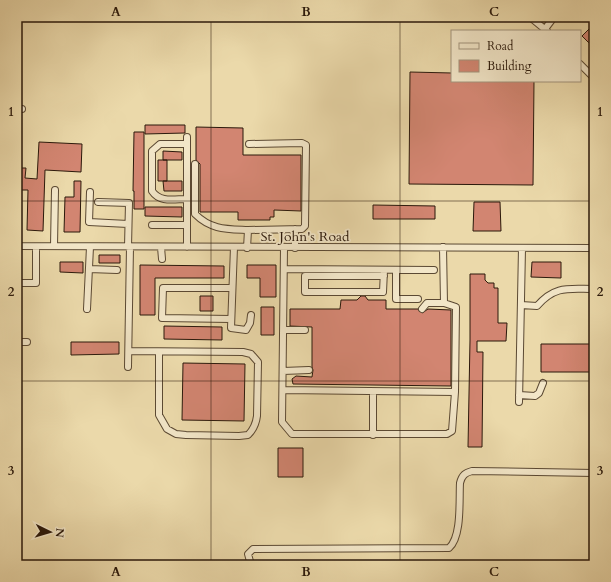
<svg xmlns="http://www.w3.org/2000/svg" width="611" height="582" viewBox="0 0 611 582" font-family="Cardo,serif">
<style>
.building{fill:#d28571;stroke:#2b190b}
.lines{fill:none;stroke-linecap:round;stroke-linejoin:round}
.minor-casing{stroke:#5b4933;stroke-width:8}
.minor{stroke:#f2e6c8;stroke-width:6}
.grid{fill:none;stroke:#2b190b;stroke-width:1;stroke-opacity:0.55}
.labels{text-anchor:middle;stroke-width:3.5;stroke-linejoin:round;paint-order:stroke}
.street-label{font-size:14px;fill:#2b190b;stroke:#f2e6c8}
.neatline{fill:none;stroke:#2b190b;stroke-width:1.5}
.grid-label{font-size:13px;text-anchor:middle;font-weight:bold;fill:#2b190b}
</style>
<rect width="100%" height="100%" fill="#ebd9aa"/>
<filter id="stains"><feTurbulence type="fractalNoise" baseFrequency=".005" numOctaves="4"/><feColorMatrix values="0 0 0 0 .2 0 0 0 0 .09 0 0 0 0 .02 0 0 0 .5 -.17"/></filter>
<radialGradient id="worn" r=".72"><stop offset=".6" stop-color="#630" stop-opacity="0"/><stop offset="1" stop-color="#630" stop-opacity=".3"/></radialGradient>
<path class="building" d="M 594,24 L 594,48 L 582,36 Z
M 410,72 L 452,73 L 452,81 L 534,81 L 533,185 L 409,184 Z
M 145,125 L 185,125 L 185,133 L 145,134 Z
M 196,127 L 243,128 L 243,155 L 301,155 L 301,211 L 274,210 L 274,217 L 270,217 L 270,220 L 238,220 L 238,212 L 200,212 L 200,164 L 196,160 Z
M 134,132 L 144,132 L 144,209 L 134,209 L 134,191 L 133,191 Z
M 39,142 L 82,144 L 81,172 L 45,170 L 43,231 L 27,230 L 28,190 L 17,190 L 17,168 L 26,168 L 25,178 L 37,179 Z
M 163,151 L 182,152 L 182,160 L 163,160 Z
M 158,160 L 167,160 L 167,181 L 158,181 Z
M 74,181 L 81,181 L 80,232 L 64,232 L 65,197 L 74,197 Z
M 163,181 L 182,181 L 182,191 L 164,191 Z
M 474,202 L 500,202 L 501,231 L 473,231 Z
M 373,205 L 435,206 L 435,219 L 373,219 Z
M 145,207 L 182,207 L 182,217 L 145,216 Z
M 99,255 L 120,255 L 120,263 L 99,263 Z
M 60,262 L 83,262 L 83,273 L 60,272 Z
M 532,262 L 561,262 L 561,278 L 531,277 Z
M 140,265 L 224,266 L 224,278 L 155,278 L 155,315 L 140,315 Z
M 247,265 L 276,265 L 276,297 L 260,297 L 260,278 L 247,278 Z
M 470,274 L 485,274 L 485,280 L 488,283 L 494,283 L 494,288 L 498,288 L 498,323 L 507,323 L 506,341 L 477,341 L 477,352 L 483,352 L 482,447 L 468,447 L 470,340 Z
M 200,296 L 213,296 L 213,311 L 200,311 Z
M 361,296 L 365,296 L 368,300 L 386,300 L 386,309 L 418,309 L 422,313 L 428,309 L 451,310 L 451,386 L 293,384 L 292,379 L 296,376 L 312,377 L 313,370 L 312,367 L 312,327 L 290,326 L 290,309 L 340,309 L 341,300 L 357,300 Z
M 261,307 L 274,307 L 274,335 L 261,335 Z
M 164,326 L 222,327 L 222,340 L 164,339 Z
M 71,342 L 119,342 L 119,354 L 71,355 Z
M 541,344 L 594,344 L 594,372 L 541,372 Z
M 183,363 L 245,364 L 244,421 L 182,420 Z
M 278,448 L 303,448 L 303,477 L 278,477 Z"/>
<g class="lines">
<g class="minor-casing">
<path id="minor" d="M 530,17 L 547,31
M 545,29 L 554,17
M 580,64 L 594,78
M 17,109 L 22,109
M 187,137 L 187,247
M 187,144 L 160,144 L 152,151 L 152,191 C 160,203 174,199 187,199
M 195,164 L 195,214 C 211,230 227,229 248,230 L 247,248
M 90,192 L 89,222 L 128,224
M 17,202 L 17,241
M 98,202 L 129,203 L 128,247
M 152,225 L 187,225
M 248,230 L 302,229 L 305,226 L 306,145 L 302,143 L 249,144
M 17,246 L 594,248
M 54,246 L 55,190
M 161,247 L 162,259
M 234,247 L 231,328 L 246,330 L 250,323 L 251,315
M 284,248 L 282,422 L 292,434 L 447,434 L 452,431 L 455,392 L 456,307 L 444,303
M 295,248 L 295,229
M 89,269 L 117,270
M 284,269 L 434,270
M 396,270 L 396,299 L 418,299
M 384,276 L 305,276 L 305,292 L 383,292 L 384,270
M 17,283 L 36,283 L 36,247
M 521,305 L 537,306 C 555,285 569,289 594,289
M 87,309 L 90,247
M 422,309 L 427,303 L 444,303 L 443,247
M 231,319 L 162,318 L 163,288 L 232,288
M 283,330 L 305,330
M 17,342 L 27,342
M 129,351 L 243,352 L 251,354 L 258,362 L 257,416 C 256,424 254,429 248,435 L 239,436 L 186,435 L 176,434 L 167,429 L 159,415 L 159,352
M 128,367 L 130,247
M 283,371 L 309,370
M 283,390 L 455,392
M 373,392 L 373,435
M 519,395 L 535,396 L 539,393 L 543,383
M 519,402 L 522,248
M 251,565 L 248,554 L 253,549 L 449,548 C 462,537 459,500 460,483 C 462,475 465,473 472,471 L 594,473"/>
</g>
<use href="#minor" class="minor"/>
</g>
<path class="grid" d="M 211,17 L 211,565M 400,17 L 400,565M 17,201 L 594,201M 17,381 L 594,381"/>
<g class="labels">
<g class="street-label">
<text x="305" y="241">St. John's Road</text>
</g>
</g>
<rect width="611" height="582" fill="none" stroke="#ebd9aa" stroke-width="44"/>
<rect x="451" y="30" width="130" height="52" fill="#f2e6c8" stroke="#a2947c"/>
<rect x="459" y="43" width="20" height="6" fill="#f2e6c8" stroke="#a2947c"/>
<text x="487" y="50" font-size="12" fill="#2b190b">Road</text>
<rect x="459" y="60" width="20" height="12" fill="#d28571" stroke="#a2947c"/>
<text x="487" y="70" font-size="12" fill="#2b190b">Building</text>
<g transform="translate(50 532) rotate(95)" stroke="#f2e6c8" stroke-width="3" paint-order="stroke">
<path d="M0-3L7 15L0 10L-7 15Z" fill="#2b190b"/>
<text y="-6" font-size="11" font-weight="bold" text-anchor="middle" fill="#2b190b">N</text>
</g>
<rect x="22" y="22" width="567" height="538" class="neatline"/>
<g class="grid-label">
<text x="116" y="16">A</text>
<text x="306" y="16">B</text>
<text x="494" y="16">C</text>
<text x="11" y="116">1</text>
<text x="600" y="116">1</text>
<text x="11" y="296">2</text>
<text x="600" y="296">2</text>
<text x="11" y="475">3</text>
<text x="600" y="475">3</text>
<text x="116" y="576">A</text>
<text x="306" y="576">B</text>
<text x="494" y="576">C</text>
</g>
<rect width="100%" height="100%" filter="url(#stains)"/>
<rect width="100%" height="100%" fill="url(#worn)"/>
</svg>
